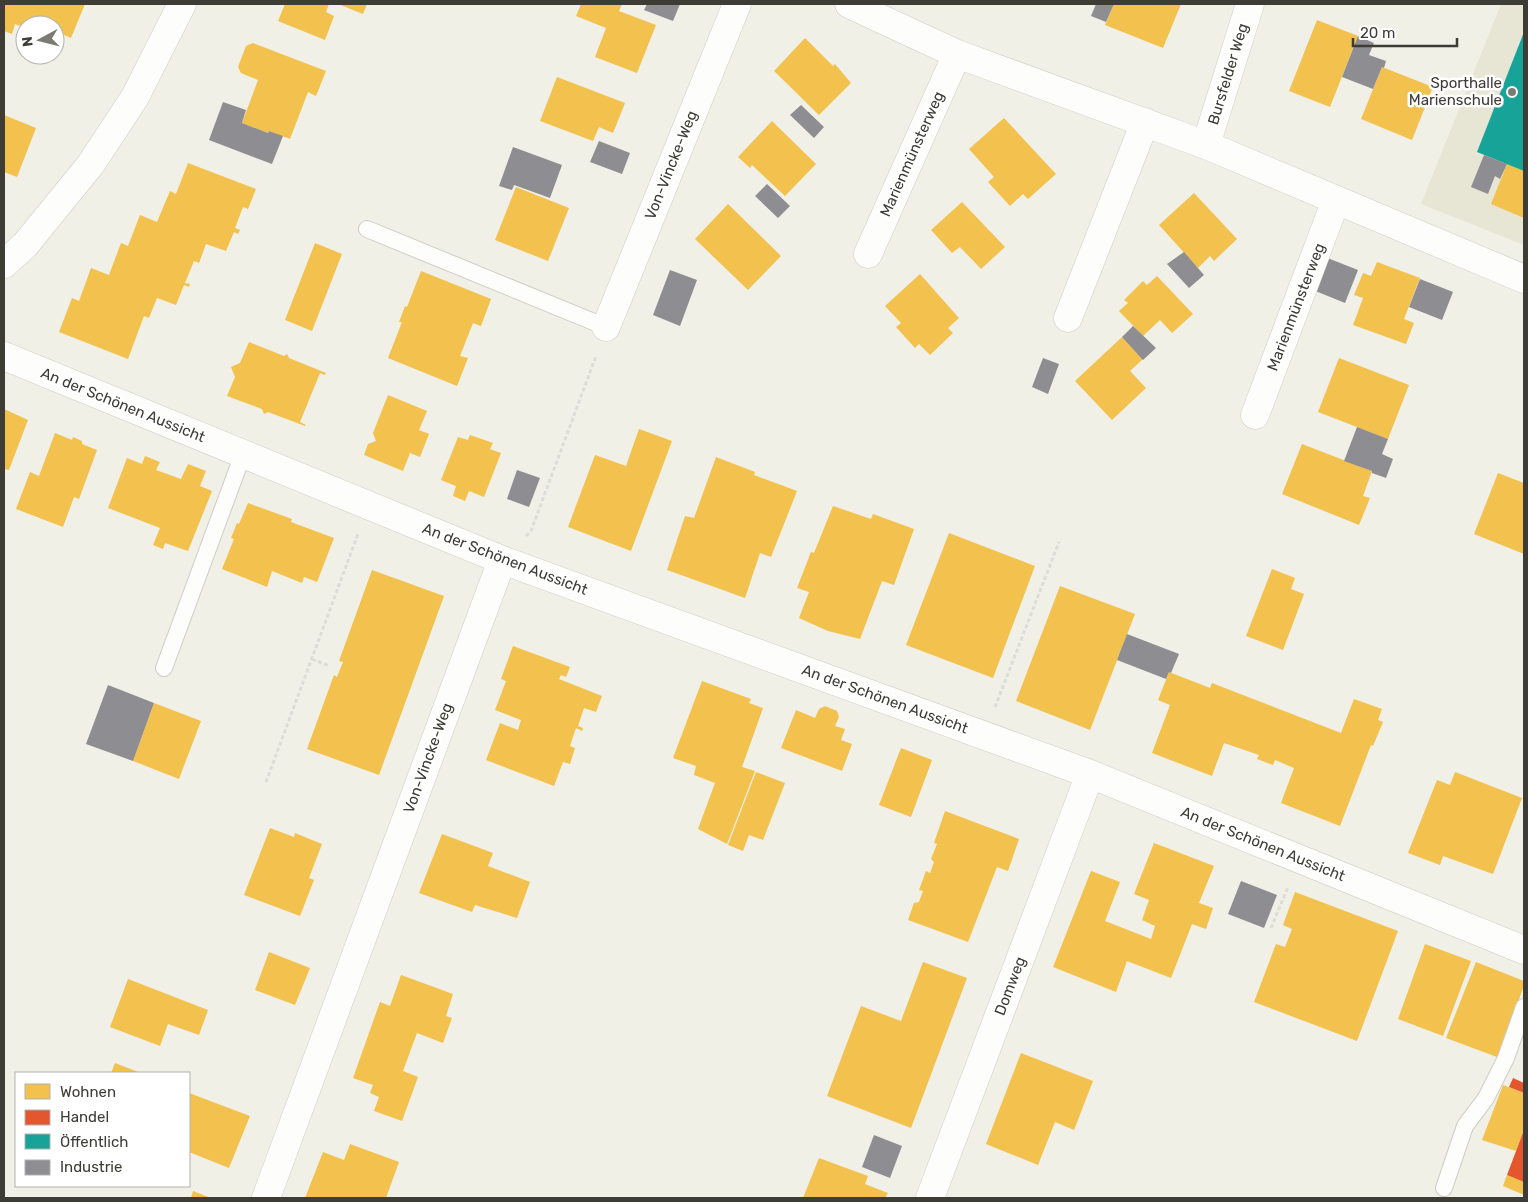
<svg xmlns="http://www.w3.org/2000/svg" width="1528" height="1202" viewBox="0 0 1528 1202" font-family="Rubik,sans-serif">
<style>
.built{fill:#e7e5d3}
.homes{fill:#f2c14e}
.shops{fill:#e4572e}
.public{fill:#17a398}
.industry{fill:#8d8d92}
.lines{fill:none;stroke-linecap:round;stroke-linejoin:round}
.service-casing{stroke:#cecdc5;stroke-width:18}
.minor-casing{stroke:#cecdc5;stroke-width:29}
.path{stroke:#dcdcd8;stroke-width:3;stroke-dasharray:4 2.5;stroke-linecap:butt}
.service{stroke:#fdfdfb;stroke-width:16}
.minor{stroke:#fdfdfb;stroke-width:28}
.poi-dot{fill:#7c7b73;stroke:#fff;stroke-width:2}
.labels{text-anchor:middle;stroke-width:5;stroke-linejoin:round;paint-order:stroke}
.street-label{font-size:15px;fill:#3d3c35;stroke:#fff}
.poi-label{font-size:15px;fill:#3d3c35;stroke:#fff;text-anchor:end}
</style>
<rect width="100%" height="100%" fill="#f1f0e6"/>
<path class="built" d="M 1501,4 L 1524,4 L 1524,245 L 1421,204 Z"/>
<path class="homes" d="M 4,4 L 85,4 L 71,38 L 55,31 L 55,25 L 25,25 L 25,28 L 15,24 L 12,34 L 4,31 Z
M 285,4 L 329,4 L 326,12 L 334,16 L 325,40 L 278,21 Z
M 338,4 L 367,4 L 363,14 Z
M 581,4 L 622,4 L 619,11 L 656,25 L 637,73 L 595,57 L 606,28 L 576,16 Z
M 1114,4 L 1181,4 L 1163,48 L 1105,25 Z
M 1317,20 L 1358,36 L 1330,107 L 1289,91 Z
M 805,38 L 833,66 L 835,64 L 851,83 L 819,115 L 774,71 Z
M 253,43 L 326,71 L 316,96 L 308,92 L 290,139 L 269,131 L 268,133 L 242,123 L 258,80 L 241,73 L 238,67 L 246,46 Z
M 1382,67 L 1433,87 L 1412,140 L 1361,119 Z
M 557,77 L 625,103 L 613,133 L 599,127 L 593,141 L 540,121 Z
M 4,115 L 36,128 L 17,177 L 4,172 Z
M 1004,118 L 1056,174 L 1028,199 L 1023,194 L 1010,206 L 988,182 L 994,177 L 969,149 Z
M 772,121 L 816,164 L 785,196 L 752,165 L 750,168 L 738,157 Z
M 188,163 L 256,189 L 248,209 L 243,207 L 235,228 L 240,230 L 238,234 L 234,232 L 226,251 L 206,244 L 199,263 L 194,261 L 185,283 L 190,284 L 189,287 L 184,285 L 176,305 L 157,298 L 149,318 L 144,316 L 128,359 L 59,332 L 72,298 L 79,301 L 91,268 L 109,275 L 121,243 L 128,246 L 140,215 L 157,222 L 170,191 L 176,194 Z
M 1507,164 L 1524,171 L 1524,218 L 1491,204 Z
M 516,187 L 569,208 L 548,261 L 495,240 Z
M 1194,193 L 1237,239 L 1214,261 L 1210,256 L 1198,268 L 1159,225 Z
M 962,202 L 1005,247 L 981,269 L 960,247 L 952,253 L 931,230 Z
M 728,204 L 781,256 L 748,290 L 695,239 Z
M 315,243 L 342,254 L 312,331 L 285,320 Z
M 1377,262 L 1420,278 L 1404,319 L 1414,323 L 1406,344 L 1353,325 L 1363,298 L 1354,295 L 1363,273 L 1371,276 Z
M 421,271 L 491,299 L 481,326 L 473,323 L 460,356 L 468,358 L 457,386 L 388,358 L 402,322 L 399,322 L 405,306 L 407,307 Z
M 920,274 L 959,318 L 948,328 L 953,333 L 930,355 L 919,344 L 915,348 L 896,327 L 901,323 L 885,306 Z
M 1157,276 L 1193,314 L 1172,333 L 1160,320 L 1143,336 L 1119,311 L 1128,303 L 1124,300 L 1143,281 L 1147,285 Z
M 1122,337 L 1143,359 L 1130,371 L 1146,388 L 1112,420 L 1075,381 Z
M 249,342 L 284,356 L 287,354 L 289,358 L 326,373 L 325,375 L 320,373 L 300,422 L 306,425 L 305,426 L 268,412 L 264,414 L 262,409 L 227,396 L 235,377 L 231,367 L 240,363 Z
M 1339,358 L 1409,385 L 1388,439 L 1318,412 Z
M 388,395 L 427,411 L 419,430 L 429,434 L 420,457 L 410,453 L 403,471 L 364,455 L 368,444 L 376,441 L 373,433 Z
M 4,409 L 28,420 L 9,470 L 4,469 Z
M 639,429 L 672,441 L 631,551 L 568,527 L 595,455 L 626,466 Z
M 55,433 L 72,440 L 73,437 L 82,441 L 82,444 L 97,450 L 79,499 L 74,497 L 63,527 L 16,509 L 30,472 L 39,476 Z
M 470,435 L 493,443 L 490,449 L 501,453 L 484,497 L 469,491 L 465,501 L 453,496 L 456,486 L 441,480 L 458,437 L 468,440 Z
M 1302,444 L 1372,471 L 1363,496 L 1370,498 L 1359,525 L 1282,494 Z
M 145,456 L 160,462 L 156,470 L 181,479 L 188,464 L 206,471 L 200,486 L 212,491 L 188,551 L 165,543 L 163,549 L 153,545 L 160,528 L 108,508 L 127,458 L 142,464 Z
M 716,457 L 755,472 L 754,475 L 797,491 L 771,557 L 760,553 L 745,598 L 667,570 L 685,516 L 694,518 Z
M 1498,473 L 1524,483 L 1524,554 L 1474,534 Z
M 248,503 L 292,519 L 291,522 L 334,538 L 317,582 L 304,577 L 302,583 L 272,571 L 267,587 L 222,569 L 234,539 L 231,538 L 237,523 L 239,524 Z
M 833,506 L 871,519 L 873,514 L 914,529 L 894,585 L 882,581 L 860,639 L 828,631 L 799,618 L 809,592 L 797,588 L 811,552 L 814,553 Z
M 949,533 L 1035,566 L 993,678 L 906,645 Z
M 1272,569 L 1295,578 L 1291,589 L 1304,594 L 1283,650 L 1246,636 Z
M 372,570 L 444,596 L 379,775 L 307,749 L 334,675 L 337,677 L 343,662 L 339,661 Z
M 1060,586 L 1135,614 L 1090,730 L 1016,701 Z
M 513,646 L 570,667 L 566,677 L 561,675 L 559,679 L 602,696 L 596,712 L 584,708 L 578,726 L 583,728 L 582,731 L 576,728 L 570,746 L 575,748 L 570,764 L 563,762 L 554,786 L 486,760 L 500,723 L 518,730 L 521,720 L 495,710 L 506,681 L 501,679 Z
M 1169,672 L 1210,688 L 1212,683 L 1341,733 L 1354,699 L 1382,709 L 1378,720 L 1383,722 L 1373,746 L 1371,745 L 1340,826 L 1281,803 L 1294,768 L 1275,760 L 1273,765 L 1257,759 L 1259,755 L 1224,743 L 1212,776 L 1152,753 L 1170,705 L 1158,700 Z
M 702,681 L 751,699 L 749,703 L 763,708 L 742,767 L 755,771 L 727,844 L 698,829 L 715,783 L 694,775 L 696,766 L 673,758 Z
M 154,703 L 201,721 L 179,779 L 133,761 Z
M 825,706 L 837,711 L 839,717 L 835,726 L 845,729 L 841,740 L 852,744 L 842,771 L 781,748 L 796,710 L 815,718 L 819,709 Z
M 901,748 L 932,760 L 911,817 L 879,805 Z
M 756,772 L 785,783 L 763,840 L 749,835 L 743,851 L 728,845 Z
M 1455,772 L 1522,798 L 1493,874 L 1443,856 L 1440,865 L 1408,853 L 1437,780 L 1450,785 Z
M 945,811 L 1019,839 L 1008,871 L 997,867 L 968,942 L 908,920 L 914,903 L 919,902 L 923,891 L 919,890 L 926,871 L 930,873 L 934,862 L 931,859 L 937,844 L 934,843 Z
M 270,828 L 294,837 L 295,833 L 322,844 L 309,878 L 314,880 L 300,916 L 244,895 Z
M 442,834 L 493,853 L 488,866 L 530,882 L 517,918 L 475,905 L 472,912 L 419,893 Z
M 1154,843 L 1214,866 L 1199,903 L 1213,908 L 1206,929 L 1192,924 L 1171,978 L 1127,961 L 1116,992 L 1053,967 L 1091,871 L 1120,882 L 1105,921 L 1151,939 L 1155,926 L 1142,920 L 1149,900 L 1134,894 Z
M 1295,892 L 1398,931 L 1357,1041 L 1254,1002 L 1276,944 L 1285,947 L 1292,929 L 1283,925 Z
M 1425,944 L 1471,961 L 1443,1036 L 1398,1019 Z
M 269,952 L 310,968 L 295,1005 L 255,990 Z
M 923,962 L 967,978 L 911,1128 L 827,1096 L 861,1006 L 901,1021 Z
M 1476,962 L 1524,981 L 1524,986 L 1497,1057 L 1446,1038 Z
M 401,975 L 453,994 L 446,1016 L 452,1018 L 443,1043 L 417,1033 L 403,1071 L 418,1077 L 402,1121 L 374,1111 L 379,1097 L 370,1093 L 373,1085 L 353,1078 L 380,1002 L 390,1006 Z
M 128,979 L 208,1010 L 199,1035 L 168,1024 L 160,1046 L 110,1027 Z
M 1021,1053 L 1093,1081 L 1074,1130 L 1055,1122 L 1038,1165 L 986,1144 Z
M 115,1063 L 141,1073 L 111,1073 Z
M 1503,1085 L 1524,1093 L 1524,1130 L 1516,1151 L 1482,1140 Z
M 189,1093 L 250,1116 L 229,1168 L 189,1152 Z
M 350,1144 L 399,1162 L 386,1198 L 305,1198 L 323,1152 L 344,1160 Z
M 819,1158 L 868,1176 L 865,1184 L 888,1193 L 885,1198 L 803,1198 Z
M 1507,1175 L 1524,1182 L 1524,1195 L 1503,1186 Z
M 193,1191 L 211,1198 L 191,1198 Z"/>
<path class="shops" d="M 1513,1078 L 1524,1083 L 1524,1093 L 1509,1087 Z
M 1524,1130 L 1524,1182 L 1507,1175 Z"/>
<path class="public" d="M 1524,32 L 1524,171 L 1477,152 Z"/>
<path class="industry" d="M 647,4 L 680,4 L 673,21 L 644,10 Z
M 1096,4 L 1114,4 L 1106,22 L 1091,16 Z
M 1358,36 L 1374,43 L 1369,55 L 1386,61 L 1384,68 L 1382,67 L 1373,89 L 1342,77 Z
M 223,102 L 246,110 L 242,123 L 268,133 L 269,131 L 283,136 L 272,164 L 209,140 Z
M 801,105 L 824,127 L 814,138 L 790,115 Z
M 599,141 L 630,153 L 622,174 L 590,162 Z
M 513,147 L 562,165 L 550,198 L 514,185 L 512,190 L 499,186 Z
M 1484,155 L 1507,164 L 1500,179 L 1495,176 L 1488,194 L 1471,187 Z
M 767,184 L 790,206 L 778,218 L 755,196 Z
M 1184,252 L 1204,275 L 1189,288 L 1167,264 Z
M 1325,257 L 1358,270 L 1345,303 L 1313,290 Z
M 670,270 L 697,280 L 680,326 L 653,315 Z
M 1420,279 L 1453,292 L 1442,320 L 1409,307 Z
M 1133,326 L 1156,348 L 1143,360 L 1122,337 Z
M 1043,358 L 1059,364 L 1048,394 L 1032,387 Z
M 1357,427 L 1388,439 L 1382,454 L 1393,459 L 1386,478 L 1372,473 L 1372,471 L 1344,461 Z
M 517,470 L 540,478 L 529,507 L 507,499 Z
M 1127,634 L 1179,654 L 1171,673 L 1169,672 L 1166,679 L 1117,660 Z
M 108,685 L 154,703 L 133,761 L 86,744 Z
M 1241,881 L 1277,895 L 1264,928 L 1228,914 Z
M 874,1135 L 902,1146 L 890,1178 L 862,1167 Z"/>
<g class="lines">
<g class="service-casing">
<path id="service" d="M 367,229 L 606,327
M 164,668 L 243,454
M 1444,1188 L 1465,1126 L 1486,1098 L 1506,1058 L 1524,1007"/>
</g>
<g class="minor-casing">
<path id="minor" d="M 849,4 L 957,54 L 1206,145 L 1524,279
M 1206,145 L 1250,4
M 868,254 L 957,54
M 4,264 L 25,245 L 91,164 L 135,97 L 182,4
M 1068,318 L 1145,122
M 606,327 L 737,4
M 4,356 L 502,560 L 1090,774 L 1524,950
M 1255,415 L 1336,200
M 266,1198 L 502,560
M 930,1198 L 1090,774"/>
</g>
<path class="path" d="M 526,536 L 531,531 L 596,356
M 312,659 L 329,666
M 995,707 L 1059,542
M 266,782 L 358,534
M 1271,928 L 1288,887"/>
<use href="#service" class="service"/>
<use href="#minor" class="minor"/>
</g>
<circle class="poi-dot" cx="1512" cy="92" r="5"/>
<g class="labels">
<g class="street-label">
<text transform="translate(1228 74) rotate(-73)" y="5">Bursfelder Weg</text>
<text transform="translate(912 154) rotate(-66)" y="5">Marienmünsterweg</text>
<text transform="translate(671 165) rotate(-68)" y="5">Von-Vincke-Weg</text>
<text transform="translate(1296 307) rotate(-69)" y="5">Marienmünsterweg</text>
<text transform="translate(123 405) rotate(22)" y="5">An der Schönen Aussicht</text>
<text transform="translate(505 559) rotate(21)" y="5">An der Schönen Aussicht</text>
<text transform="translate(885 699) rotate(20)" y="5">An der Schönen Aussicht</text>
<text transform="translate(428 758) rotate(-70)" y="5">Von-Vincke-Weg</text>
<text transform="translate(1263 844) rotate(22)" y="5">An der Schönen Aussicht</text>
<text transform="translate(1010 986) rotate(-69)" y="5">Domweg</text>
</g>
<g class="poi-label">
<text x="1502" y="88">Sporthalle<tspan x="1502" dy="17">Marienschule</tspan></text>
</g>
</g>
<rect width="1528" height="1202" fill="none" stroke="#3d3c35" stroke-width="10"/>
<rect x="15" y="1072" width="175" height="115" fill="#ffffff" stroke="#b1b1ae"/>
<rect x="25" y="1084" width="25" height="15" fill="#f2c14e" stroke="#b1b1ae"/>
<text x="60" y="1097" font-size="15" fill="#3d3c35">Wohnen</text>
<rect x="25" y="1110" width="25" height="15" fill="#e4572e" stroke="#b1b1ae"/>
<text x="60" y="1122" font-size="15" fill="#3d3c35">Handel</text>
<rect x="25" y="1134" width="25" height="15" fill="#17a398" stroke="#b1b1ae"/>
<text x="60" y="1147" font-size="15" fill="#3d3c35">Öffentlich</text>
<rect x="25" y="1160" width="25" height="15" fill="#8d8d92" stroke="#b1b1ae"/>
<text x="60" y="1172" font-size="15" fill="#3d3c35">Industrie</text>
<g transform="translate(40 40) rotate(263)"><circle r="24" fill="#ffffff" stroke="#b1b1ae"/>
<path d="M0-4L9 19L0 12L-9 19Z" fill="#7c7b73"/>
<text y="-8" font-size="14" font-weight="bold" text-anchor="middle" fill="#3d3c35">N</text>
</g>
<path d="M1353 38v8h104v-8" fill="none" stroke="#3d3c35" stroke-width="2.5"/>
<text x="1360" y="38" font-size="15" fill="#3d3c35" stroke="#ffffff" stroke-width="4" paint-order="stroke">20 m</text>
</svg>
